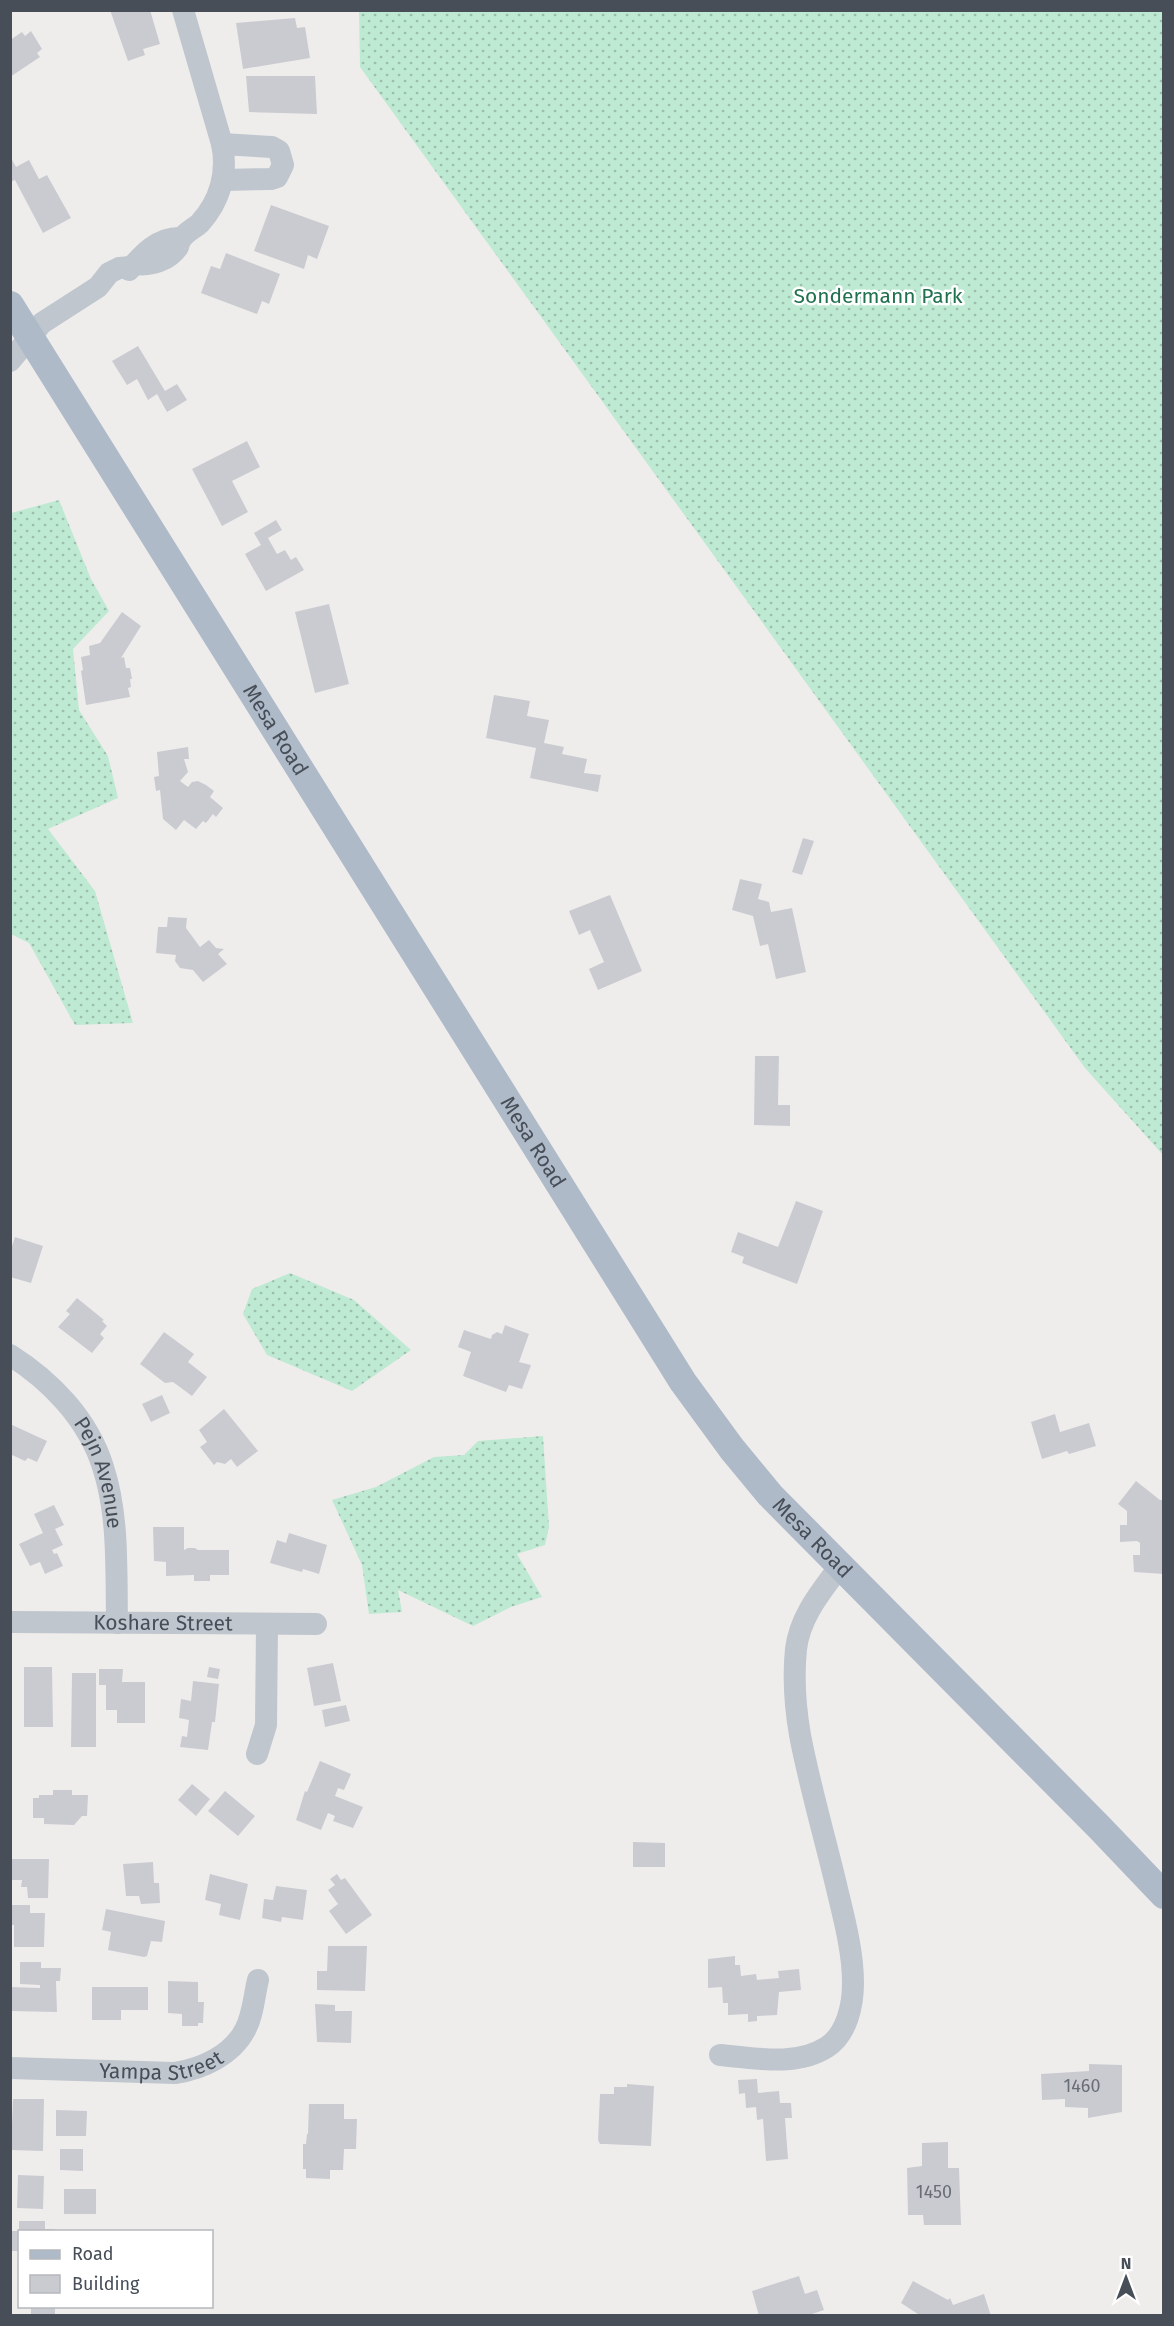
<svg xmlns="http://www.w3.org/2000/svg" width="1174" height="2326" viewBox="0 0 1174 2326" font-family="'Fira Sans',sans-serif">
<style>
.grass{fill:url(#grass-dots)}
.building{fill:#cacbd1}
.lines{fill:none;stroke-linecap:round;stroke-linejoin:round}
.minor{stroke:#bfc6cd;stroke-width:22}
.major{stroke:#afbac9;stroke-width:28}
.labels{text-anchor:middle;stroke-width:5;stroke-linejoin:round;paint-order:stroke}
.number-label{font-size:18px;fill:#686d76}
.park-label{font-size:21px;fill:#20714e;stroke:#fff}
.street-label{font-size:21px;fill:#474e58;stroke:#fff}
</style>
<defs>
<pattern id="grass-dots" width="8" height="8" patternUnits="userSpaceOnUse" patternTransform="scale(1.5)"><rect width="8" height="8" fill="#bee9d2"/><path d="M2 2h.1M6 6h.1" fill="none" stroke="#9cbfad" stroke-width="1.8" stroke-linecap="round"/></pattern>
</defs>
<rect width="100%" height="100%" fill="#efedec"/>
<path class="grass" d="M 359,11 L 1163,11 L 1163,1155 L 1085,1068 L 360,67 Z
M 59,500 L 91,579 L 109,611 L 73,649 L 79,710 L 108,756 L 118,798 L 48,829 L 95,891 L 133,1023 L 75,1025 L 29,943 L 11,934 L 11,513 Z
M 290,1273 L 354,1300 L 411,1350 L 352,1391 L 267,1355 L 243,1314 L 252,1289 Z
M 543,1436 L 549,1527 L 545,1545 L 517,1554 L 542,1597 L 511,1607 L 473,1626 L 398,1590 L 402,1612 L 369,1614 L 362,1565 L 332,1500 L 376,1487 L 434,1457 L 464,1455 L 478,1441 Z"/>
<path class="building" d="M 110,10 L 150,10 L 160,44 L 143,49 L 145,55 L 128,61 Z
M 295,18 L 297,28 L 305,27 L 310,58 L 243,69 L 236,23 Z
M 31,31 L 42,49 L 37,53 L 40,57 L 10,77 L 10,40 L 22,32 L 25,36 Z
M 246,76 L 315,76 L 317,114 L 249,112 Z
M 10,156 L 16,167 L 29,160 L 39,179 L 47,175 L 71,218 L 43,233 L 15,180 L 10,182 Z
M 271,205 L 329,226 L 317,259 L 308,255 L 304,269 L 254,251 Z
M 226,253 L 280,274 L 269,304 L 262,301 L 257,314 L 201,293 L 211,266 L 220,269 Z
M 138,346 L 165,391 L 177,384 L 187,400 L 167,412 L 157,394 L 148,400 L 137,379 L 127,385 L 112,361 Z
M 247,441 L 260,467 L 232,481 L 248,512 L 222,526 L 192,469 Z
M 276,520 L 282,530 L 268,538 L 277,554 L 285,550 L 291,560 L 296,557 L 304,570 L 266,591 L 245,554 L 261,545 L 254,533 Z
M 329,604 L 349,684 L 315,693 L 295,612 Z
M 122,612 L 141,626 L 121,658 L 124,657 L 126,668 L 130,668 L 132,679 L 130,679 L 131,687 L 128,688 L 130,697 L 86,705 L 81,671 L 83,670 L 81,657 L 90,655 L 89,646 L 100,643 Z
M 494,695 L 530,701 L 527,716 L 549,720 L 544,743 L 564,747 L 562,754 L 587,759 L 584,773 L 601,775 L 598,792 L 530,778 L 536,748 L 486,738 Z
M 188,747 L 189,759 L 184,759 L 188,772 L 180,781 L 188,787 L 192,782 L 198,781 L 206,785 L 214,791 L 210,797 L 223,808 L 216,817 L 213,814 L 206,823 L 203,821 L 196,829 L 184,820 L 176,830 L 163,819 L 160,790 L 156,791 L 154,777 L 159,776 L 157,752 Z
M 803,838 L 814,841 L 802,875 L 792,872 Z
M 740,879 L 762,884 L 758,899 L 769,902 L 771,912 L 792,908 L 806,972 L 776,979 L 768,944 L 760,946 L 753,916 L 732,910 Z
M 610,895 L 642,971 L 598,990 L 589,969 L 604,962 L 590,930 L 579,935 L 569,911 Z
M 168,917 L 187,918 L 186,928 L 200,947 L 209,940 L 216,948 L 224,949 L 218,954 L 227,964 L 203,982 L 193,970 L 180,968 L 175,961 L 176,955 L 156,953 L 158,927 L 167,927 Z
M 755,1056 L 779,1056 L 778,1105 L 790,1105 L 790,1126 L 754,1125 Z
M 796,1201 L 823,1211 L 797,1284 L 742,1263 L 744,1257 L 731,1252 L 738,1232 L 778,1247 Z
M 15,1237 L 43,1246 L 31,1283 L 10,1277 L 10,1252 Z
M 77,1298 L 104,1320 L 102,1321 L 107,1326 L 100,1334 L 104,1338 L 92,1353 L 58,1327 L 70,1314 L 66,1311 Z
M 505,1325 L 529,1334 L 519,1362 L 531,1365 L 522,1389 L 509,1385 L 506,1392 L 463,1376 L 471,1352 L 458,1347 L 464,1330 L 491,1339 L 492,1335 L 497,1332 L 502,1334 Z
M 164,1332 L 194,1354 L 188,1362 L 207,1377 L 192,1396 L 173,1382 L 165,1383 L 140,1364 Z
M 162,1395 L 170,1413 L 151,1422 L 142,1404 Z
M 224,1409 L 258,1451 L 237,1467 L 231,1459 L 225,1464 L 217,1462 L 214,1465 L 200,1447 L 207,1442 L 199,1430 Z
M 1055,1414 L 1060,1432 L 1089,1423 L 1096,1446 L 1069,1454 L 1067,1451 L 1042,1459 L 1031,1422 Z
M 10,1424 L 47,1441 L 37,1462 L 28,1458 L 25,1461 L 10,1454 Z
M 1136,1481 L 1160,1500 L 1164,1500 L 1164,1574 L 1134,1572 L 1133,1555 L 1140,1555 L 1140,1543 L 1137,1541 L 1120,1542 L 1120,1525 L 1127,1525 L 1127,1511 L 1118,1504 Z
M 54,1505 L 64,1525 L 55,1529 L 63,1545 L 52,1550 L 54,1554 L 57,1553 L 63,1566 L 45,1574 L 40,1562 L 30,1566 L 19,1544 L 43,1533 L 34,1514 Z
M 153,1527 L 184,1527 L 184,1550 L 188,1548 L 195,1548 L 198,1550 L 229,1550 L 229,1575 L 210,1575 L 210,1581 L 194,1581 L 194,1575 L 166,1576 L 166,1562 L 154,1561 Z
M 289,1533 L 327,1545 L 319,1574 L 303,1569 L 302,1572 L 270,1563 L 277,1540 L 286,1543 Z
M 333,1663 L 341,1701 L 314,1706 L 307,1668 Z
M 24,1667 L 52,1667 L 53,1727 L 24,1727 Z
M 209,1667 L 220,1669 L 218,1679 L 207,1677 Z
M 99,1669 L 123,1669 L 122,1682 L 145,1682 L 145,1723 L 117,1723 L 117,1710 L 106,1710 L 106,1685 L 99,1685 Z
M 72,1673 L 96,1673 L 96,1747 L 71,1747 Z
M 193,1681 L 219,1684 L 215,1722 L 212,1722 L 208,1750 L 180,1747 L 182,1736 L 187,1737 L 189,1720 L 179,1718 L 181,1699 L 191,1701 Z
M 346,1705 L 350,1721 L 325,1727 L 322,1710 Z
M 320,1761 L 351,1774 L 344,1790 L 338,1788 L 335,1796 L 363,1807 L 353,1828 L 333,1821 L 335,1816 L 328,1813 L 321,1830 L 296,1820 L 305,1791 L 307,1792 Z
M 192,1784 L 210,1799 L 196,1816 L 178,1800 Z
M 53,1790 L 72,1790 L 72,1795 L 88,1795 L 87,1816 L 82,1816 L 74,1825 L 44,1824 L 44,1818 L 33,1818 L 33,1798 L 39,1798 L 39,1795 L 53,1795 Z
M 225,1791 L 255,1816 L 238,1836 L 208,1811 Z
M 633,1842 L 665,1843 L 665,1867 L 633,1867 Z
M 11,1859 L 49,1859 L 48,1898 L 28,1898 L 27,1887 L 21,1887 L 22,1880 L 12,1880 Z
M 153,1862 L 154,1883 L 159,1883 L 160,1903 L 141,1904 L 139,1896 L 126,1896 L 123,1864 Z
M 210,1874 L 248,1884 L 240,1920 L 219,1915 L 221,1904 L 205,1900 Z
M 337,1874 L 341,1880 L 345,1878 L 372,1915 L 346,1934 L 329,1911 L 338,1904 L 328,1890 L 335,1885 L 330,1879 Z
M 276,1886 L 307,1890 L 303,1920 L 282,1917 L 281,1922 L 262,1918 L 264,1899 L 273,1900 Z
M 11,1905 L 30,1905 L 30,1913 L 45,1913 L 44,1947 L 14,1947 L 14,1925 L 11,1925 Z
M 106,1909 L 165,1921 L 162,1942 L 151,1941 L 147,1956 L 144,1957 L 108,1950 L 111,1932 L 102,1930 Z
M 328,1946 L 367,1946 L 365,1991 L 317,1990 L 317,1971 L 327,1971 Z
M 735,1956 L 735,1965 L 740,1965 L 741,1976 L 756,1974 L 757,1980 L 779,1978 L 778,1971 L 799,1969 L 801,1990 L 779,1992 L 777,2015 L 757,2016 L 757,2021 L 748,2022 L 748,2014 L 728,2015 L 728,2003 L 723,2003 L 722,1987 L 708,1988 L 708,1959 Z
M 20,1962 L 41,1962 L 41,1968 L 61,1968 L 60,1981 L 56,1981 L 57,2012 L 10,2011 L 10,1987 L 40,1988 L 40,1985 L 20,1984 Z
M 168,1981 L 198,1982 L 198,2002 L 204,2002 L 203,2023 L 198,2023 L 198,2026 L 182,2026 L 182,2014 L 168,2013 Z
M 92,1987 L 148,1987 L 148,2010 L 121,2010 L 121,2020 L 92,2020 Z
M 315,2004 L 335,2005 L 335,2011 L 352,2011 L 351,2043 L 317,2042 Z
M 1089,2064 L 1122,2065 L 1122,2112 L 1088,2118 L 1088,2108 L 1065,2107 L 1065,2099 L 1042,2100 L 1041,2074 L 1089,2071 Z
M 757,2079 L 758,2093 L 779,2091 L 780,2103 L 791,2103 L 792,2118 L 785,2118 L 788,2159 L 766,2161 L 763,2119 L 757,2120 L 756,2107 L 746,2108 L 745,2093 L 739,2094 L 738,2080 Z
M 627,2084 L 654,2086 L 651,2146 L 605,2144 L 600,2144 L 598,2140 L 600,2094 L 614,2094 L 614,2087 L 627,2087 Z
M 13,2099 L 44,2099 L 43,2151 L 11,2150 Z
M 309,2104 L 344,2104 L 344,2119 L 357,2119 L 356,2149 L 344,2149 L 343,2170 L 330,2170 L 330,2179 L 306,2178 L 306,2169 L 303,2169 L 303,2144 L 306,2144 L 307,2134 L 308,2134 Z
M 56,2110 L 87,2111 L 86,2136 L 56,2136 Z
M 948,2142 L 948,2168 L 959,2168 L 961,2225 L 924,2225 L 923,2215 L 908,2215 L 907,2168 L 922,2166 L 922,2143 Z
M 60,2149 L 83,2149 L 83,2171 L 60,2170 Z
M 18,2175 L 44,2176 L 43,2209 L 17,2208 Z
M 64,2189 L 96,2189 L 96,2214 L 64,2214 Z
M 19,2221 L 45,2221 L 45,2229 L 55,2229 L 55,2232 L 20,2232 L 20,2251 L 10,2251 L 10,2231 L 19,2231 Z
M 799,2276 L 805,2294 L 817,2290 L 824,2310 L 806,2316 L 759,2316 L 752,2291 Z
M 913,2281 L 948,2300 L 950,2298 L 953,2305 L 984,2294 L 991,2316 L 921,2316 L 901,2303 Z
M 31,2307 L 55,2308 L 55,2316 L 31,2316 Z"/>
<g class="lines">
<g class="minor">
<path d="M 222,144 L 272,147 L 279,151 L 283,165 L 277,177 L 271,179 L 223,180"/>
<path d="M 136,264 C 152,266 169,260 178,247 C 178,246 181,238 182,238 C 186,232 195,228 200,223 C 220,201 228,173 222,144 L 183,10"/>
<path d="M 129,270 C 143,254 158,237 181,238"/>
<path d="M 10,361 L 42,323 L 98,287 L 109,273 L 119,268 L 131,267"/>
<path id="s1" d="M 10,1355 C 51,1381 88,1419 103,1467 C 119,1516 116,1571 117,1623"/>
<path id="s2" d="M 10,1622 L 316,1624"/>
<path d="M 257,1754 L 266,1725 L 267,1624"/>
<path d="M 720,2055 C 755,2058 796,2067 827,2047 C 847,2034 853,2005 853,1983 C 853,1953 845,1922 838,1893 C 826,1841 810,1788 800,1735 C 795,1706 793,1678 796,1649 C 800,1616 821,1592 840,1566"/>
<path id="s3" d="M 10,2068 L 175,2073 C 202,2069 232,2055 245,2030 C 253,2016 254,1996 258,1980"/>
</g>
<path class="major" id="s4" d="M 10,305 L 683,1382 L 732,1449 L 770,1495 L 1100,1828 L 1164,1895"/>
</g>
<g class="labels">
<g class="number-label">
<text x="1082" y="2092">1460</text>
<text x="934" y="2198">1450</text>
</g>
<g class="park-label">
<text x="878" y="303">Sondermann Park</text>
</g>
<g class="street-label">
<text dy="7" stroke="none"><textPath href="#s4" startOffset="501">Mesa Road</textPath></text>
<text dy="7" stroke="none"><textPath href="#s4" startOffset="987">Mesa Road</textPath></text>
<text dy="7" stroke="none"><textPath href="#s1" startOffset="153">Pejn Avenue</textPath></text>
<text dy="7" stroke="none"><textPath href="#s4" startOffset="1473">Mesa Road</textPath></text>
<text dy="7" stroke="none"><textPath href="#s2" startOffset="153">Koshare Street</textPath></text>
<text dy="7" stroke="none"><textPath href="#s3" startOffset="152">Yampa Street</textPath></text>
</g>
</g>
<rect width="1174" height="2326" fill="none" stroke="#474e58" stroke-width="24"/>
<rect x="18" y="2230" width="195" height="78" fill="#ffffff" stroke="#b5b8bc" stroke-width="1.5"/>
<rect x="30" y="2250" width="30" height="9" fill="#afbac9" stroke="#b5b8bc" stroke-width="1.5"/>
<text x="72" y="2260" font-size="18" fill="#474e58">Road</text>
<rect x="30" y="2275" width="30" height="18" fill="#cacbd1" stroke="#b5b8bc" stroke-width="1.5"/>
<text x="72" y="2290" font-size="18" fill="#474e58">Building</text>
<g transform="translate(1126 2278)" stroke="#ffffff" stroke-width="4.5" paint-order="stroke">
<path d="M0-4.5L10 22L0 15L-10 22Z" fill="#474e58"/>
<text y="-9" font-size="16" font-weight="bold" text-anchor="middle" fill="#474e58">N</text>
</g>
</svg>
